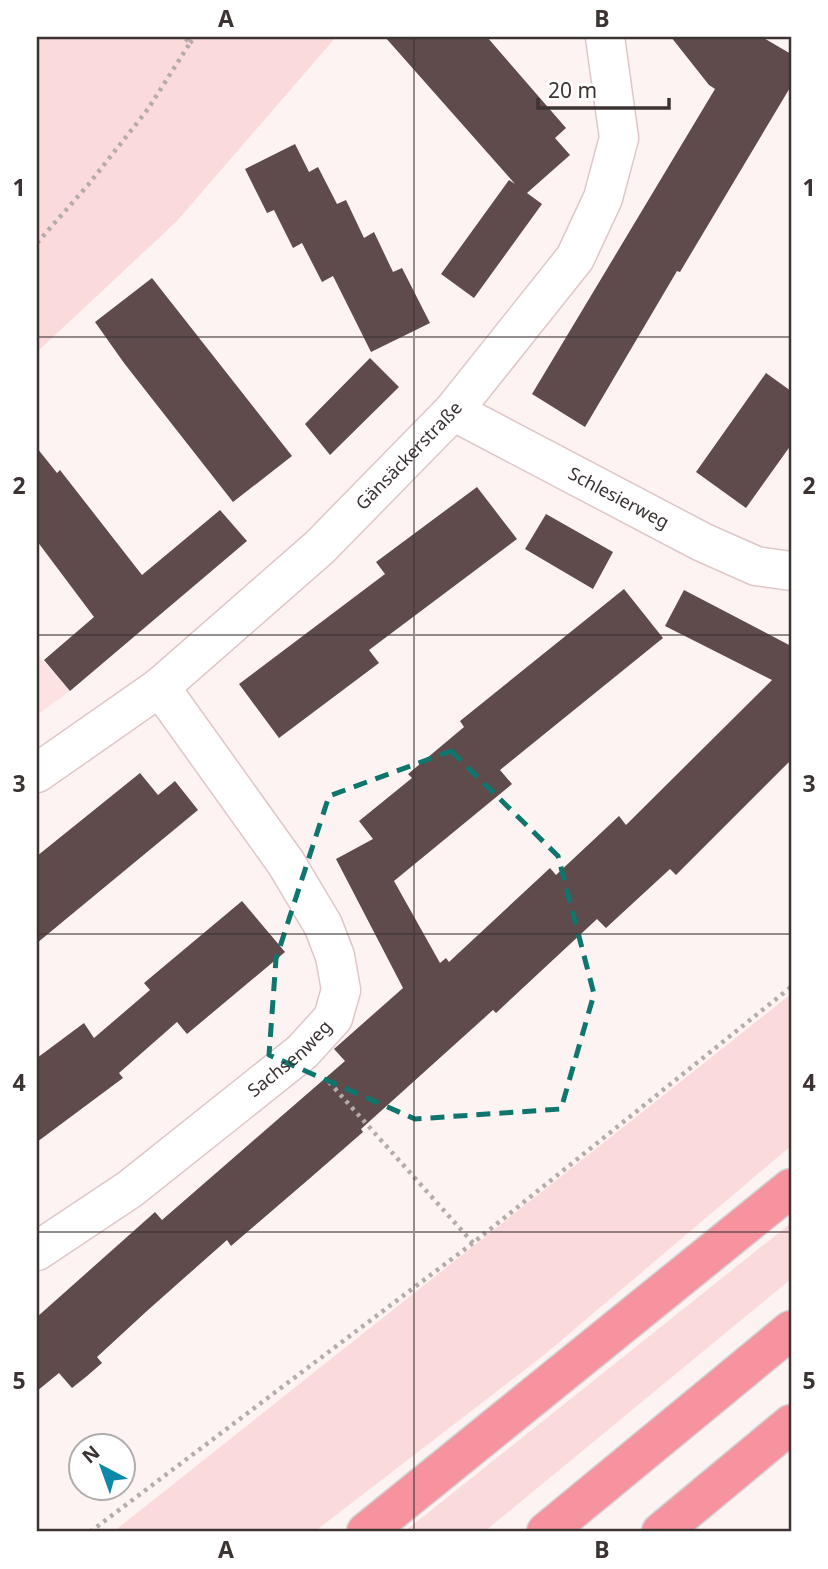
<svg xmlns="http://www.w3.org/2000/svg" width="828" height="1569" viewBox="0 0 828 1569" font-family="'Noto Sans',sans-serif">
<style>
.built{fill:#fde2e3}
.green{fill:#fbdadb}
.building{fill:#5f4b4c}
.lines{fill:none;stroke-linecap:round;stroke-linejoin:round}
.minor-casing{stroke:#dfc7c8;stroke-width:41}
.trunk-casing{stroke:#d4d2d2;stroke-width:41}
.path{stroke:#b5abab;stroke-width:4.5;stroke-dasharray:3.5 5;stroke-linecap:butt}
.minor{stroke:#fff;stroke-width:38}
.trunk{stroke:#f6939e;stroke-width:38}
.marked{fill:none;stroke:#0f766e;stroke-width:5;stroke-dasharray:14 9;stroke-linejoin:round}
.grid{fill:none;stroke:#3c3333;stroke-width:2;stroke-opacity:0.55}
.labels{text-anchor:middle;stroke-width:7;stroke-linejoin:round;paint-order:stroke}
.street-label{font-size:18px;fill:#3c3333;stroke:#fff}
.neatline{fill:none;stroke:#3c3333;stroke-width:2.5}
.grid-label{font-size:23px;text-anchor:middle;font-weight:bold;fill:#3c3333}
</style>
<rect width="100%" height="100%" fill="#fdf3f3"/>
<path class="built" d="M 37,654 L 70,691 L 37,715 Z"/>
<path class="green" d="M 37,37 L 336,37 L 177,221 L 37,352 Z
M 791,994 L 791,1146 L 544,1355 L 314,1532 L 113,1532 Z
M 791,1223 L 791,1279 L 484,1532 L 404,1532 Z"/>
<path class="building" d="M 385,37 L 487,37 L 566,128 L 555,138 L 570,155 L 527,193 L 542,204 L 474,298 L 441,274 L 509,180 L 515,184 Z
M 671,37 L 762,37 L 791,54 L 791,86 L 680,272 L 677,271 L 585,427 L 532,394 L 715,89 L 709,85 Z
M 295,144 L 309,172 L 318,167 L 337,204 L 346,200 L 364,238 L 374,232 L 393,272 L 402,268 L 430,323 L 371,352 L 333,276 L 322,282 L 302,243 L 293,248 L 274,210 L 267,213 L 245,169 Z
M 152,278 L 292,456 L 233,502 L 124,363 L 95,322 Z
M 370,358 L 399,387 L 330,455 L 305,424 Z
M 766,373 L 791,391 L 791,445 L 746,508 L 696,472 Z
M 37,448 L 57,473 L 60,470 L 142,575 L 220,510 L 247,541 L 70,691 L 44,660 L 94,617 L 37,541 Z
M 477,487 L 517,539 L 369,650 L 379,663 L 279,738 L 239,684 L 385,574 L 376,562 Z
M 546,514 L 613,552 L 593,589 L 525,549 Z
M 624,589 L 663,638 L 500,770 L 512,784 L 394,881 L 440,963 L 446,958 L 449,962 L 550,868 L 556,875 L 619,816 L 626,825 L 772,680 L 665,626 L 684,590 L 791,646 L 791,760 L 676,875 L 670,869 L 606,928 L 597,919 L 496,1013 L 493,1010 L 361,1129 L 363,1132 L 309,1179 L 231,1246 L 227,1240 L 148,1310 L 97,1357 L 102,1363 L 87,1376 L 72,1388 L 59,1373 L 37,1391 L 37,1317 L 155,1212 L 162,1220 L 345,1061 L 334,1049 L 403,988 L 336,859 L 373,839 L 359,821 L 412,778 L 408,774 L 464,727 L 460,721 Z
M 140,773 L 158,795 L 175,781 L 198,810 L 37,943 L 37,856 Z
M 242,901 L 285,952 L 187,1034 L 177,1022 L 119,1073 L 123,1078 L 37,1142 L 37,1058 L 84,1023 L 94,1038 L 150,990 L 144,983 Z"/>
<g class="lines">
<g class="minor-casing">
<g id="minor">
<path id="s1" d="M 453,411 L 702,542 L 756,566 L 791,571"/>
<path id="s2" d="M 37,773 L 160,687 L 320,547 L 453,411 L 575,258 L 603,198 L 619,138 L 605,37"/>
<path id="s3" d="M 37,1251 L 130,1189 L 302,1052 L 333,1018 L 341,990 L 335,956 L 323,925 L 286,863 L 160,687"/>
</g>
</g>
<g class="trunk-casing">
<path id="trunk" d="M 366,1532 L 791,1188
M 546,1532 L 791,1330
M 661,1532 L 791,1424"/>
</g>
<path class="path" d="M 190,43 L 195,37
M 37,243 L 88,185 L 148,109 L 190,43 L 184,37
M 329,1082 L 473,1243
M 90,1532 L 473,1243 L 791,987"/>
<use href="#minor" class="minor"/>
<use href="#trunk" class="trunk"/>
</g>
<path class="marked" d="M 451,751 L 558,856 L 594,994 L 561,1109 L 415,1119 L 269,1055 L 276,959 L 329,796 Z"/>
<path class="grid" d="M 414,37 L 414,1532M 37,337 L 791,337M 37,635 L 791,635M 37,934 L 791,934M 37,1232 L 791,1232"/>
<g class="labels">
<g class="street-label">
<text dy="6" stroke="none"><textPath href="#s2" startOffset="490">Gänsäckerstraße</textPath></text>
<text dy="6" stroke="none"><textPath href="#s1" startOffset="187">Schlesierweg</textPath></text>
<text dy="6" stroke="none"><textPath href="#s3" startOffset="318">Sachsenweg</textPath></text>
</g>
</g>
<rect width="828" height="1569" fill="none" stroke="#ffffff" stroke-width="77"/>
<g transform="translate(102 1467) rotate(319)"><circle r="33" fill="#ffffff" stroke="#b1adad" stroke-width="2"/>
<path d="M0-5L12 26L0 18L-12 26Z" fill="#0c88ab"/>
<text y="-10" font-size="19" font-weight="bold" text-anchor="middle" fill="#3c3333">N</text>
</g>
<path d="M538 98v10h131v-10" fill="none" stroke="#3c3333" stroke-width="3.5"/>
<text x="548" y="98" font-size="21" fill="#3c3333" stroke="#ffffff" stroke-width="5" paint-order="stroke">20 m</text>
<rect x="38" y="38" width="752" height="1492" class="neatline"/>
<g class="grid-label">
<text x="226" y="27">A</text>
<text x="602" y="27">B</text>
<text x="19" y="196">1</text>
<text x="809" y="196">1</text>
<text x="19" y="494">2</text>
<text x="809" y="494">2</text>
<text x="19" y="792">3</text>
<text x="809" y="792">3</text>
<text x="19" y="1091">4</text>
<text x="809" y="1091">4</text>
<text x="19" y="1389">5</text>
<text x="809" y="1389">5</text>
<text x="226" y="1558">A</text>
<text x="602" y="1558">B</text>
</g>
</svg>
